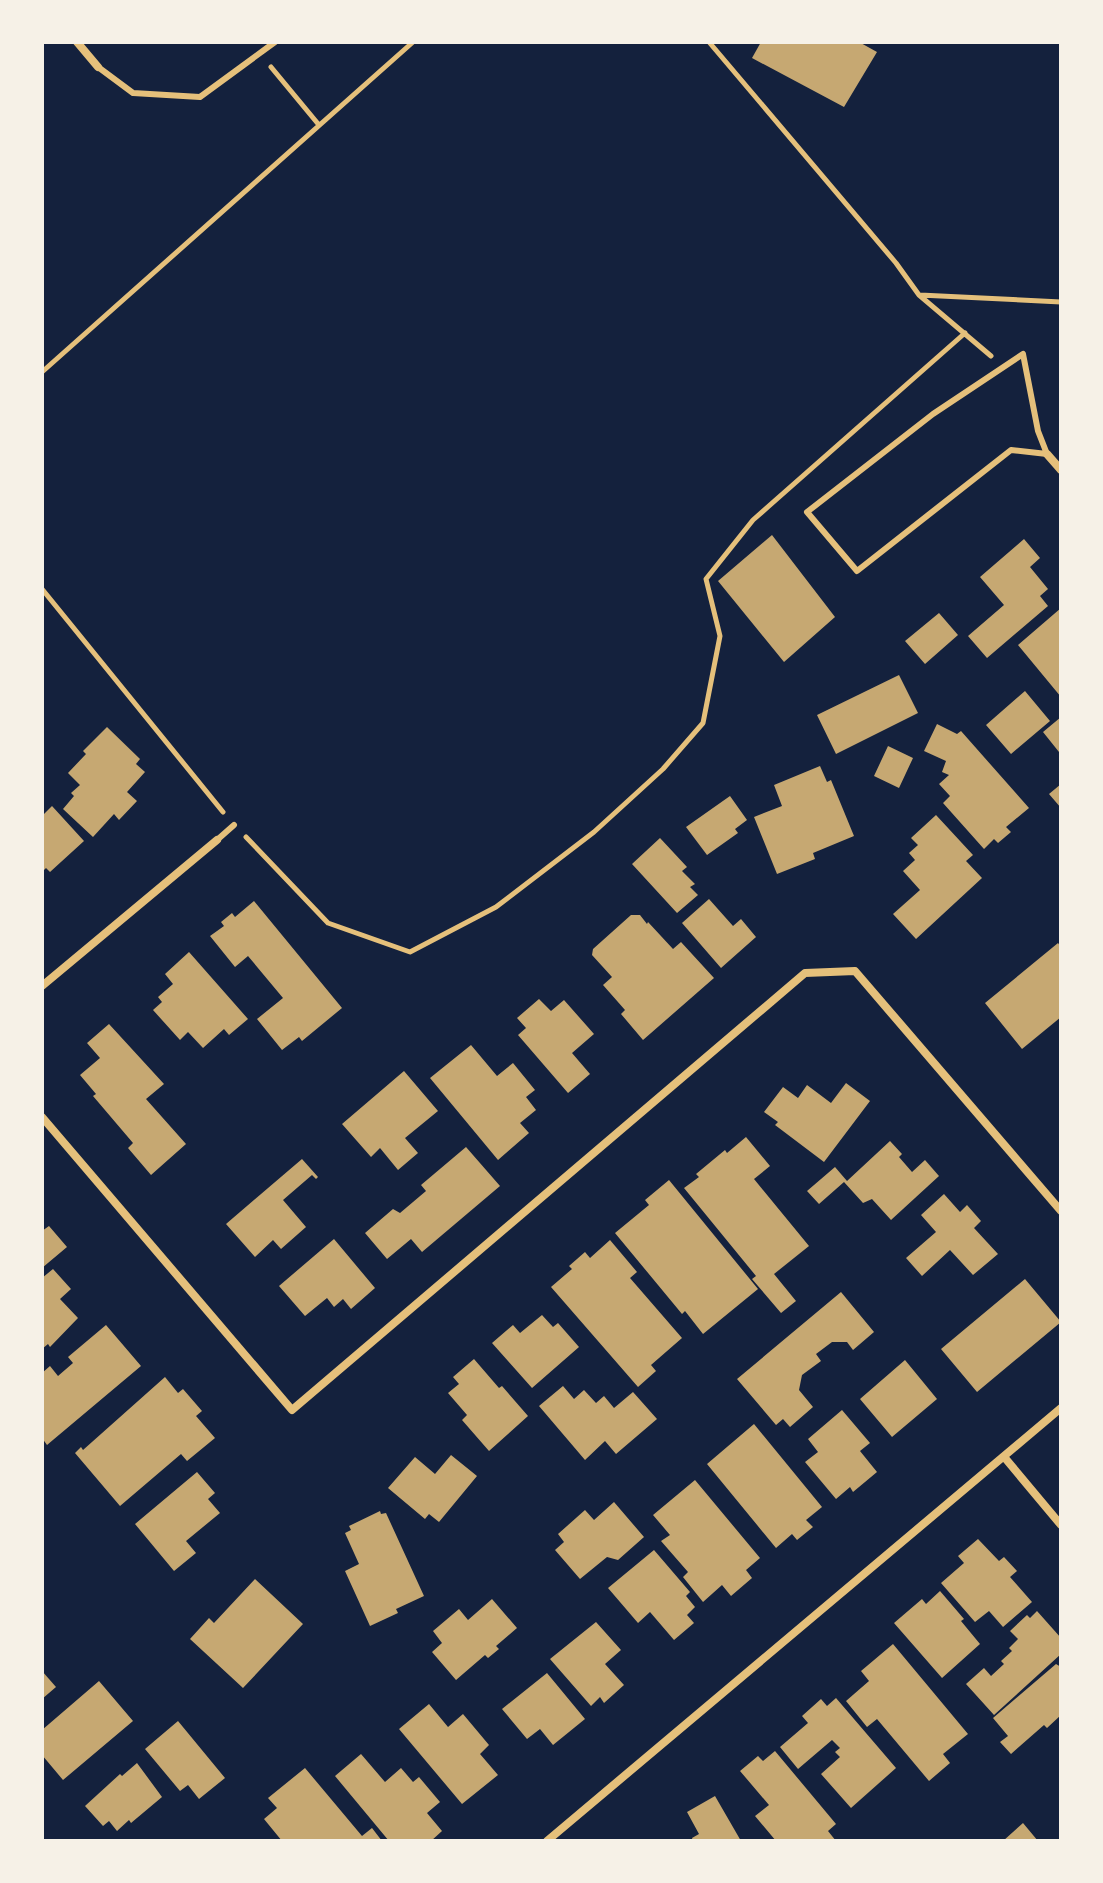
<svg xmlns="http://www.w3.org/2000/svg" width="1103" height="1883" viewBox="0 0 1103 1883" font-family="'Roboto Serif',serif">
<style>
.building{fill:#c6a872}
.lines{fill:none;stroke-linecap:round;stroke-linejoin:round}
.path{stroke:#e5c07b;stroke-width:5}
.service{stroke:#e5c07b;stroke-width:6}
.minor{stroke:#e5c07b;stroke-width:8}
</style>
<rect width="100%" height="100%" fill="#14213d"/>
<path class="building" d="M 761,42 L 859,42 L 877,52 L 844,107 L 752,58 Z
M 772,535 L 835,617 L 784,662 L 718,581 Z
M 1024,539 L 1040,558 L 1030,567 L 1048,589 L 1040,596 L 1048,606 L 987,658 L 968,636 L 1004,605 L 980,577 Z
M 1061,608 L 1061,697 L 1018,645 Z
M 939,613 L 958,635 L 925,664 L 905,641 Z
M 899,675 L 918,713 L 836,754 L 817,715 Z
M 1025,691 L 1050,721 L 1011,754 L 986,725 Z
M 1061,717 L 1061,751 L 1059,752 L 1043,732 Z
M 937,724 L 957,734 L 961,731 L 1029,808 L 1006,827 L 1011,832 L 998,843 L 994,839 L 984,849 L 943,803 L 950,796 L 939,784 L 949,775 L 942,772 L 946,761 L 924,751 Z
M 107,727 L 140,759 L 136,764 L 145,772 L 127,792 L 137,801 L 119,820 L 114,814 L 93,837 L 63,809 L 74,796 L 71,793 L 80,785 L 68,773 L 86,754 L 83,751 Z
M 888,746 L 913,758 L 899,788 L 874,776 Z
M 820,766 L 827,782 L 831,780 L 854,836 L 813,853 L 815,859 L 777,874 L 754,817 L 782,806 L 774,785 Z
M 1061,784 L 1061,808 L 1049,794 Z
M 730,796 L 747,820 L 735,829 L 738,833 L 707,855 L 686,827 Z
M 52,806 L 84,841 L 50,872 L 46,868 L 42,872 L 42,812 L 44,814 Z
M 936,815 L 973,855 L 966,861 L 982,878 L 916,939 L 893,914 L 920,890 L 903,871 L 915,860 L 909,853 L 918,845 L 911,838 Z
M 660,838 L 687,867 L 682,871 L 695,884 L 690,887 L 698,895 L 677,913 L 632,864 Z
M 709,899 L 733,926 L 741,919 L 756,937 L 721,968 L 682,923 Z
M 254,901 L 342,1008 L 302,1041 L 299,1037 L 282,1050 L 257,1019 L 283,998 L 248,956 L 235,967 L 210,936 L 224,926 L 221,922 L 232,913 L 235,917 Z
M 631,915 L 640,915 L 647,924 L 648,922 L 673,949 L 681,942 L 714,978 L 643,1040 L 621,1014 L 625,1010 L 603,985 L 612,977 L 592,955 L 593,949 Z
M 1058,943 L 1061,947 L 1061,1017 L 1022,1049 L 985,1003 Z
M 189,952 L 248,1019 L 229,1035 L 224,1029 L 203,1048 L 188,1032 L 180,1040 L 153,1010 L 162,1002 L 158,997 L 173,984 L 165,974 Z
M 539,999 L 551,1011 L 564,1000 L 594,1034 L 572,1053 L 590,1074 L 568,1093 L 518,1035 L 526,1028 L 517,1018 Z
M 109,1024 L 164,1084 L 146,1099 L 186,1144 L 151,1175 L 128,1148 L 133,1143 L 93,1096 L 96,1094 L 80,1075 L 100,1058 L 87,1043 Z
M 471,1045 L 497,1076 L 513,1063 L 535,1090 L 526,1097 L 536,1110 L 520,1123 L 529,1133 L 498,1160 L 430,1078 Z
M 404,1071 L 438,1111 L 405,1138 L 418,1153 L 398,1170 L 380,1148 L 371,1157 L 342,1124 Z
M 846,1083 L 870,1101 L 824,1162 L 775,1125 L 778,1122 L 764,1112 L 783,1087 L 798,1098 L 807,1085 L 831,1103 Z
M 746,1137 L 770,1166 L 754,1179 L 809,1246 L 774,1274 L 796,1301 L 781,1313 L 752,1279 L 756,1276 L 684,1188 L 699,1177 L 696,1174 L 725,1150 L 727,1153 Z
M 890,1141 L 902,1154 L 899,1157 L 912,1172 L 925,1160 L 939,1176 L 891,1220 L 872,1199 L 863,1203 L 844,1182 L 819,1204 L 807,1191 L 835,1167 L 847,1181 Z
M 466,1147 L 500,1186 L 422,1252 L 411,1239 L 387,1259 L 365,1233 L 393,1209 L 400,1213 L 426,1191 L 421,1185 Z
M 302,1159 L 318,1177 L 316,1179 L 312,1175 L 283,1200 L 306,1227 L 281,1249 L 273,1240 L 255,1257 L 226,1224 Z
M 669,1180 L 758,1289 L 703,1334 L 685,1311 L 682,1314 L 615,1233 L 649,1205 L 645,1200 Z
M 944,1194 L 960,1212 L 967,1205 L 981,1221 L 974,1228 L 998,1254 L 973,1275 L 950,1250 L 922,1276 L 906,1258 L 936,1232 L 921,1215 Z
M 49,1226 L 67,1247 L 42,1268 L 42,1231 Z
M 334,1239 L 375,1288 L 351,1309 L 343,1299 L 334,1307 L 327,1298 L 305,1316 L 279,1286 Z
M 610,1240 L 637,1272 L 630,1278 L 682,1338 L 651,1365 L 656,1371 L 638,1387 L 551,1287 L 572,1269 L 569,1266 L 585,1252 L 590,1258 Z
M 53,1269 L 71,1289 L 60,1299 L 78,1318 L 50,1347 L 48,1344 L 42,1349 L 42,1278 Z
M 1025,1279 L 1061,1322 L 977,1392 L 941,1349 Z
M 841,1292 L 874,1332 L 853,1350 L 847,1342 L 832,1342 L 816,1354 L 821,1361 L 802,1375 L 799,1390 L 813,1407 L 790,1427 L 783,1419 L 776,1425 L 737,1379 Z
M 542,1315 L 553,1327 L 558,1323 L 579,1347 L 532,1388 L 492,1343 L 513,1325 L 520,1333 Z
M 106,1325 L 141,1366 L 47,1445 L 42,1438 L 42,1373 L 50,1366 L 58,1376 L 73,1363 L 68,1357 Z
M 474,1359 L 499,1388 L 502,1386 L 528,1416 L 489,1451 L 462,1420 L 467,1415 L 448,1393 L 459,1384 L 453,1377 Z
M 905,1360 L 937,1399 L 892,1437 L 860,1399 Z
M 165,1377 L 178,1393 L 183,1389 L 202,1411 L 196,1416 L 215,1438 L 187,1461 L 181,1454 L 120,1506 L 75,1453 L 81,1447 L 83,1450 Z
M 563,1386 L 574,1399 L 584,1390 L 596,1403 L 604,1396 L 614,1408 L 633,1392 L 657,1419 L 616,1454 L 605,1441 L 585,1460 L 539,1406 Z
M 842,1410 L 870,1443 L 860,1451 L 877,1472 L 853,1492 L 850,1487 L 836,1499 L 805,1462 L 818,1452 L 808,1439 Z
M 754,1424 L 822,1507 L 806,1520 L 813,1527 L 797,1540 L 792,1534 L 776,1548 L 707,1464 Z
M 451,1455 L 477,1476 L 439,1522 L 429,1514 L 425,1519 L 388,1488 L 415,1457 L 435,1474 Z
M 197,1472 L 215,1493 L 208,1499 L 220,1513 L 186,1541 L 196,1553 L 174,1571 L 135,1524 Z
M 695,1480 L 760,1558 L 746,1570 L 752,1578 L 731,1596 L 722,1585 L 703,1602 L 683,1577 L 688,1572 L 661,1541 L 670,1535 L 653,1515 Z
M 614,1502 L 644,1537 L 618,1560 L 607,1557 L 580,1579 L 555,1550 L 564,1542 L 558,1534 L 585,1510 L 594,1520 Z
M 380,1511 L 381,1514 L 386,1513 L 424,1596 L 396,1609 L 398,1613 L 370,1626 L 345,1571 L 359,1564 L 345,1533 L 351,1530 L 349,1526 Z
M 978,1539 L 999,1561 L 1004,1557 L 1017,1571 L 1010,1577 L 1032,1602 L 1003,1627 L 989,1611 L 975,1622 L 941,1583 L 964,1563 L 958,1556 Z
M 654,1550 L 690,1592 L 686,1596 L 695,1607 L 687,1615 L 694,1623 L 674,1640 L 650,1612 L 638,1623 L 608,1588 Z
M 255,1579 L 303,1624 L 243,1688 L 190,1639 L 209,1618 L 214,1623 Z
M 940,1591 L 964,1619 L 961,1621 L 980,1644 L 942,1678 L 894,1623 L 922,1599 L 926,1604 Z
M 492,1599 L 517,1628 L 496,1646 L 499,1649 L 488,1658 L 485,1655 L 456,1680 L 432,1652 L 442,1643 L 433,1631 L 459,1609 L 468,1620 Z
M 1037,1611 L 1061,1638 L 1061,1654 L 994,1715 L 966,1684 L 984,1668 L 991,1676 L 1004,1664 L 1001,1661 L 1012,1651 L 1009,1648 L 1018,1639 L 1010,1631 L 1027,1615 L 1030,1618 Z
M 596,1622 L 621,1650 L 605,1664 L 624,1685 L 604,1703 L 600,1697 L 591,1706 L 550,1659 Z
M 893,1644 L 968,1734 L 943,1754 L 950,1763 L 929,1781 L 877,1719 L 867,1727 L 846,1701 L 869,1681 L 861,1671 Z
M 1056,1664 L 1061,1667 L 1061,1715 L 1047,1728 L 1044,1725 L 1011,1754 L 1000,1742 L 1008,1736 L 993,1718 Z
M 42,1671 L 56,1687 L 42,1699 Z
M 547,1673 L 585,1719 L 553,1745 L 540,1729 L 527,1739 L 502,1709 Z
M 99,1681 L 133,1721 L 63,1780 L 42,1755 L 42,1730 Z
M 836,1698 L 896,1768 L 851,1808 L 821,1774 L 840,1757 L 835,1752 L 840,1748 L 832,1740 L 798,1769 L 780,1747 L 808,1723 L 802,1716 L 821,1699 L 827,1706 Z
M 429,1704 L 448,1727 L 463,1714 L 489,1745 L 480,1754 L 498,1775 L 462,1804 L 399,1729 Z
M 178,1721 L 225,1778 L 199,1799 L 188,1785 L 180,1791 L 145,1749 Z
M 775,1751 L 836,1824 L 828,1831 L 836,1841 L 776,1841 L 755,1816 L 769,1805 L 740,1771 L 758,1756 L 763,1761 Z
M 361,1754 L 385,1782 L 401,1768 L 413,1782 L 419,1777 L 440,1802 L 427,1813 L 442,1831 L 431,1841 L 389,1841 L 335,1776 Z
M 137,1763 L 162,1797 L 131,1823 L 129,1820 L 117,1831 L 109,1821 L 103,1826 L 85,1806 L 120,1774 L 122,1776 Z
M 305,1768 L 362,1836 L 372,1828 L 382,1841 L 282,1841 L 264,1819 L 277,1808 L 268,1798 Z
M 715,1796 L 741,1841 L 693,1841 L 692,1838 L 699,1834 L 687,1812 Z
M 1023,1823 L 1038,1841 L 1003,1841 Z"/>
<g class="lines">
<path class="path" d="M 709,42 L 896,263 L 919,295 L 991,356
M 271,67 L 319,125
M 920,295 L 1061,302
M 42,372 L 413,42
M 42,589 L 223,812
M 246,837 L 328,923 L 410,952 L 496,907 L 594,832 L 663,769 L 703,723 L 720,636 L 706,579 L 753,520 L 965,333"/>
<path class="service" d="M 98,67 L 133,93 L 200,97 L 275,42
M 1023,354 L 1038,431 L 1047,454 L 1011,450 L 857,571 L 807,512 L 933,414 Z
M 217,840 L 234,825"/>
<path class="minor" d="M 77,42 L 98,67
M 1047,454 L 1061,470
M 42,986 L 217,840
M 42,1117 L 292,1410 L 805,973 L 855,971 L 1061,1211
M 1005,1458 L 1061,1525
M 547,1841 L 1061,1408"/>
</g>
<rect width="1103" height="1883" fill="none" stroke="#f6f1e7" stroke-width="88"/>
</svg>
